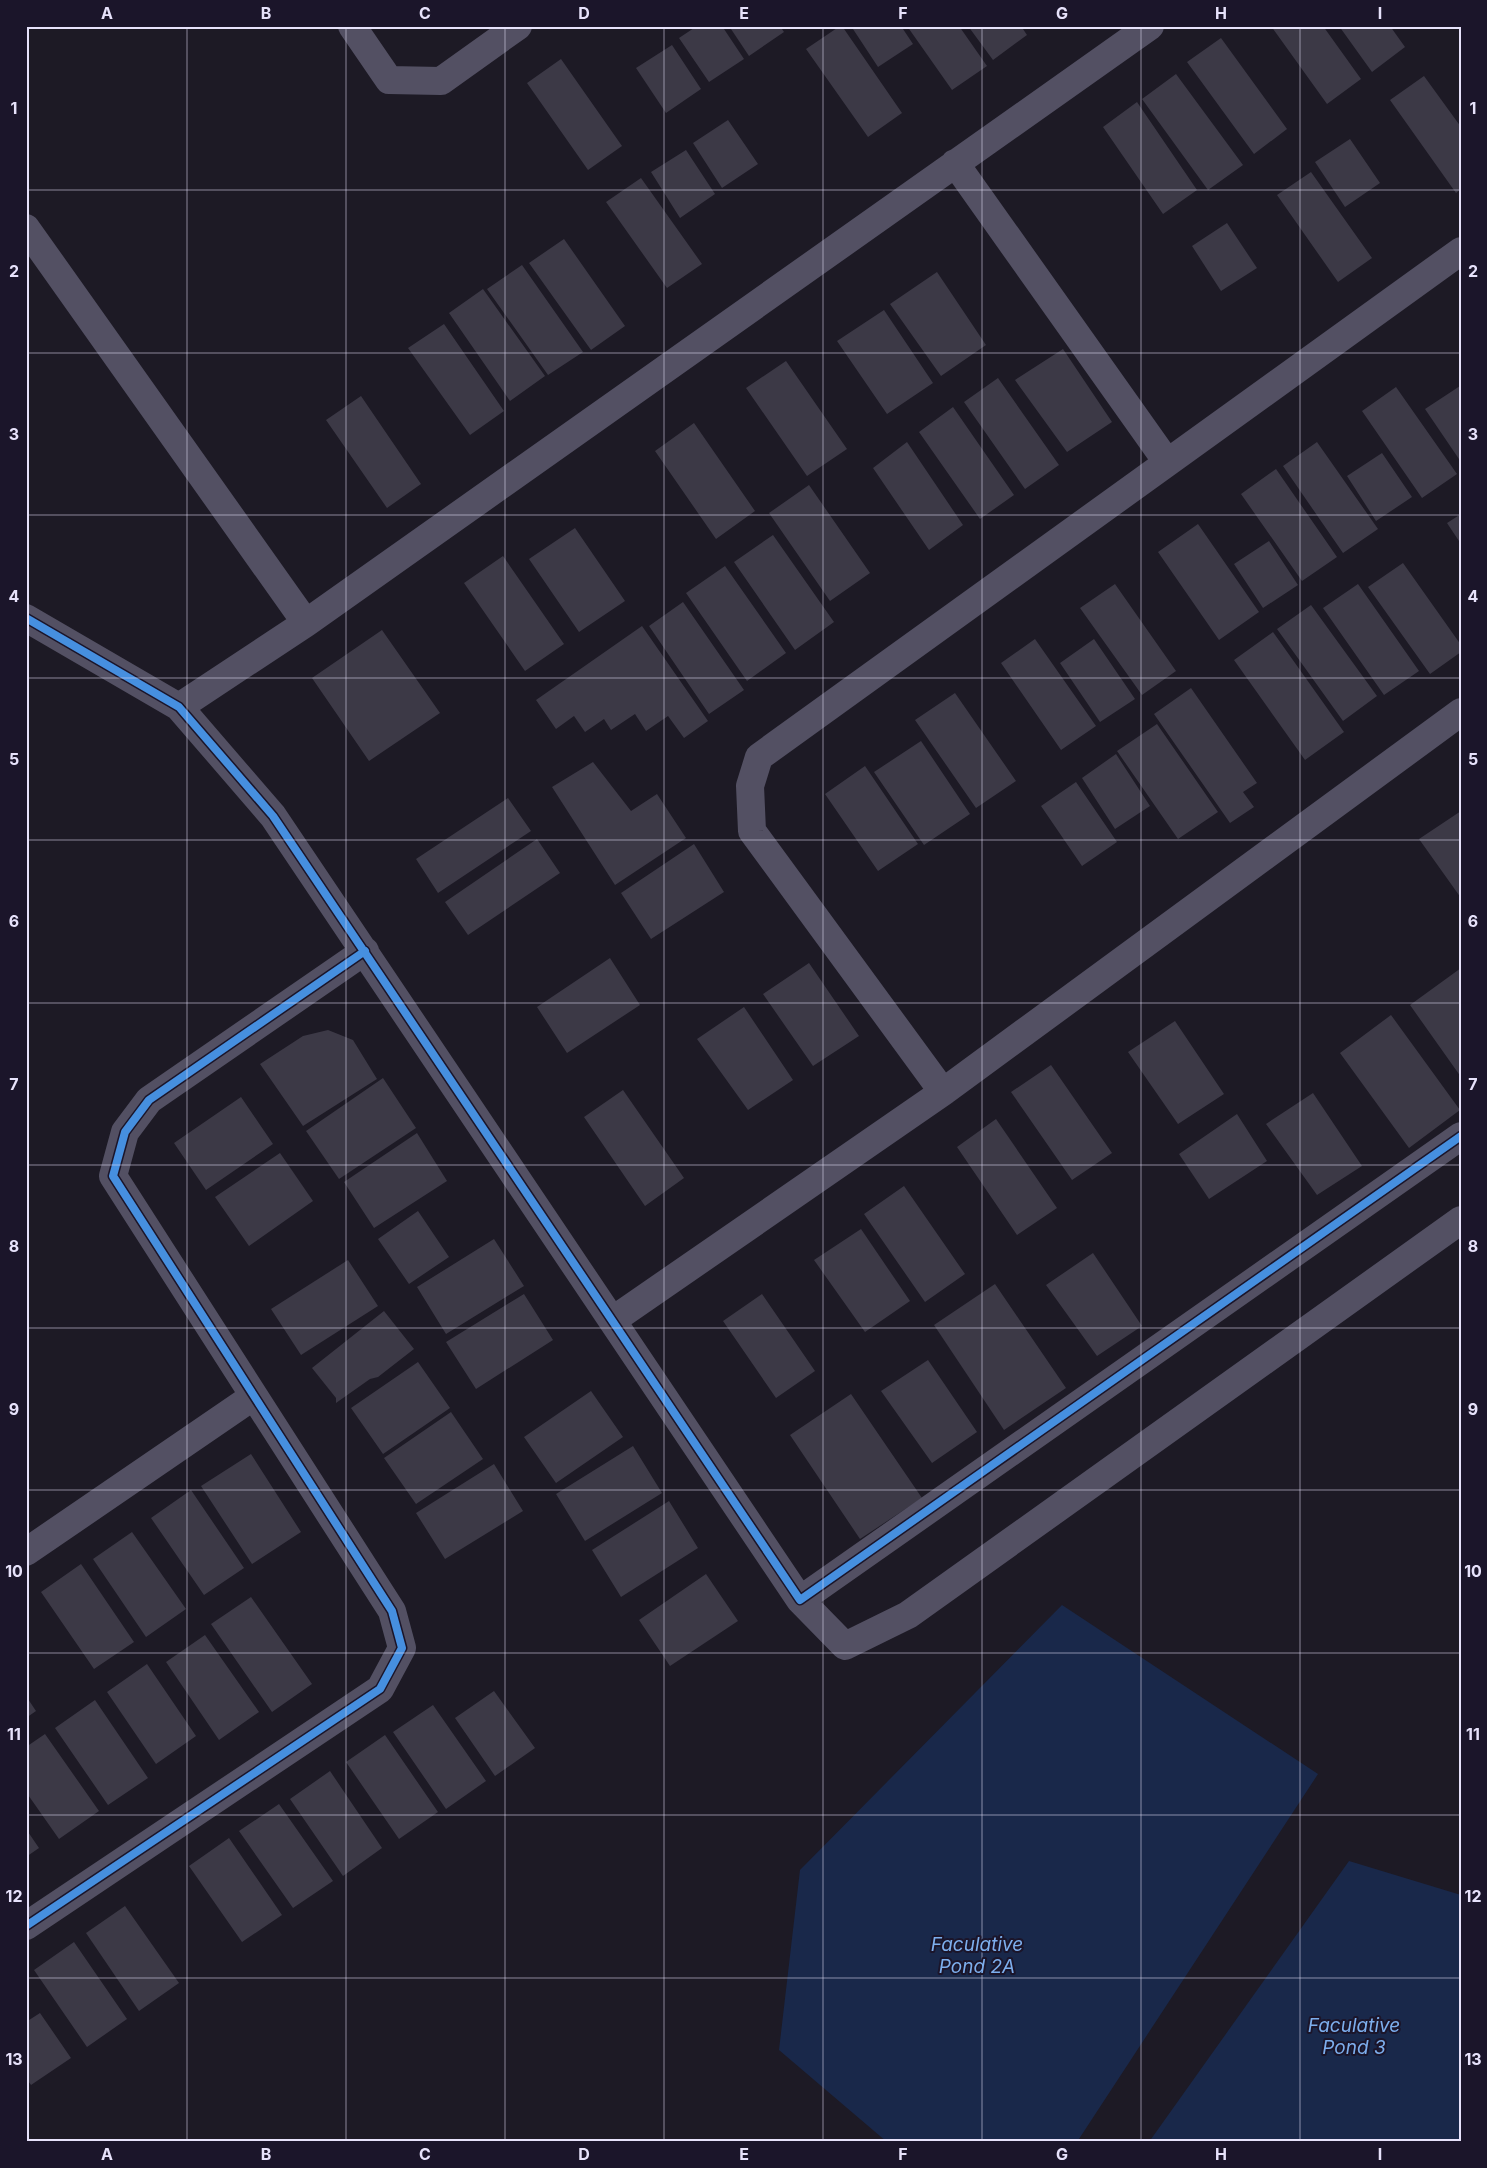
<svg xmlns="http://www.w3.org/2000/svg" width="1487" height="2168" viewBox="0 0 1487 2168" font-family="Inter,sans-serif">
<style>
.water{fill:#19284a}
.building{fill:#3c3946}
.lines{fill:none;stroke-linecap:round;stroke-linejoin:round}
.minor{stroke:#535063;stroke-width:28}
.cycleway-casing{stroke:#1b152a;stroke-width:11}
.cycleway{stroke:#468fdf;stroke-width:8}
.grid{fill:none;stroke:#e7e2fb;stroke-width:1;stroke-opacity:0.55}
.labels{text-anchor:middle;stroke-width:4;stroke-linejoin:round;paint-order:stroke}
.water-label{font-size:19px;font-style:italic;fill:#7daeed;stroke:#1b152a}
.neatline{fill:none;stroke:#e7e2fb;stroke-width:2}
.grid-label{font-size:16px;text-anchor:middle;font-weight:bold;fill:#e7e2fb}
</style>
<rect width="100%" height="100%" fill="#1d1a25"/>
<path class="water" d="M 1062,1605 L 1318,1774 L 1077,2142 L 887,2142 L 779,2050 L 800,1870 Z
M 1349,1861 L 1461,1895 L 1461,2142 L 1149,2142 Z"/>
<path class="building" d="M 697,26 L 722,26 L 744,59 L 709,82 L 679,38 Z
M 729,26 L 780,26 L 784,32 L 749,56 Z
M 840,26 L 842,26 L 902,113 L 868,137 L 806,49 Z
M 851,26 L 901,26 L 913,44 L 878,67 Z
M 907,26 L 959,26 L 987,66 L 952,90 Z
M 968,26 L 1021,26 L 1027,35 L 993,60 Z
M 1271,26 L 1323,26 L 1361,79 L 1327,104 Z
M 1339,26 L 1390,26 L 1405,47 L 1372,72 Z
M 1221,38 L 1287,129 L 1254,154 L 1187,62 Z
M 672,45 L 701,89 L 666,113 L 636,68 Z
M 561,59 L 622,146 L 588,170 L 527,83 Z
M 1176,74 L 1243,165 L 1208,190 L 1142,99 Z
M 1424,76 L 1461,127 L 1461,189 L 1456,193 L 1390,100 Z
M 1137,102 L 1197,190 L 1163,214 L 1103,127 Z
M 728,120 L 758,164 L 722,188 L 693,143 Z
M 1350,139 L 1380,183 L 1345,207 L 1315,162 Z
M 686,150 L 715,194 L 680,218 L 651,172 Z
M 1311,172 L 1372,258 L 1338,282 L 1277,195 Z
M 641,178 L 702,264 L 667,288 L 606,202 Z
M 1227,223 L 1257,268 L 1221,291 L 1192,246 Z
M 564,239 L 625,326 L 591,350 L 529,263 Z
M 522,265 L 583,352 L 548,375 L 487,289 Z
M 937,272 L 986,345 L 941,376 L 890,304 Z
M 483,289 L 545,376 L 510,401 L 449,313 Z
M 884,310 L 933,383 L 887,414 L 837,341 Z
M 444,324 L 504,411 L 470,435 L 408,348 Z
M 1063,349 L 1112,422 L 1067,452 L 1015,380 Z
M 786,361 L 847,449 L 807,476 L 746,388 Z
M 998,378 L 1059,465 L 1025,489 L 964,402 Z
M 1460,386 L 1461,387 L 1461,462 L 1425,409 Z
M 1396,387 L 1457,474 L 1422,498 L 1362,411 Z
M 361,396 L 421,484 L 387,508 L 326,420 Z
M 953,407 L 1014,495 L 980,519 L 919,432 Z
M 694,423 L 755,511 L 716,539 L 655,451 Z
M 907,442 L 963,525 L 929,550 L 873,468 Z
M 1317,442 L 1378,529 L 1343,553 L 1283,466 Z
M 1382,453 L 1412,497 L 1376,521 L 1347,476 Z
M 1276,469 L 1337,557 L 1302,581 L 1241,494 Z
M 809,485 L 870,573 L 830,601 L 769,513 Z
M 1461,514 L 1461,544 L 1447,523 Z
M 1198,524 L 1259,612 L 1219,640 L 1158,552 Z
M 575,528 L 625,601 L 579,632 L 529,559 Z
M 773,535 L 834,622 L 795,650 L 734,562 Z
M 1269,541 L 1298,585 L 1263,608 L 1234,564 Z
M 503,556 L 564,644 L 525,671 L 464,583 Z
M 1403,563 L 1461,645 L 1461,652 L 1430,674 L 1368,587 Z
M 725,566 L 786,653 L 747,681 L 686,593 Z
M 1115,584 L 1176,671 L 1142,695 L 1080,608 Z
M 1358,584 L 1419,671 L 1384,695 L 1323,608 Z
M 683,602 L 744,690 L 709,714 L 649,626 Z
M 1311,605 L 1377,696 L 1343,721 L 1277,629 Z
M 642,626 L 708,721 L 684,738 L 668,716 L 646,731 L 635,714 L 611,730 L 604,719 L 585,732 L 574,716 L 556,729 L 536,700 Z
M 382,630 L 440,713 L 369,761 L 312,678 Z
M 1273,632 L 1344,732 L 1305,760 L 1234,660 Z
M 1035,639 L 1096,726 L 1061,750 L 1001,663 Z
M 1094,639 L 1135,699 L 1100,722 L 1060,663 Z
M 1191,688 L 1257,783 L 1243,792 L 1254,807 L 1230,823 L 1154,714 Z
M 955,693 L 1016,781 L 976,808 L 915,720 Z
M 1157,724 L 1218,812 L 1178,839 L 1117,751 Z
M 921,741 L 970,814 L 924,845 L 874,772 Z
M 1116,754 L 1150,806 L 1115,829 L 1082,778 Z
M 593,762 L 631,811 L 657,794 L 686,838 L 615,885 L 552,787 Z
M 865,766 L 918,844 L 878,871 L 825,794 Z
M 1076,782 L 1117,842 L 1082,866 L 1041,806 Z
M 508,798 L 531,831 L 438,893 L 416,859 Z
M 1461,811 L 1461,898 L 1419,839 Z
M 537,839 L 560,873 L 468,935 L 445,902 Z
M 694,844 L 724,892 L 651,939 L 621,893 Z
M 610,958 L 640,1005 L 567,1053 L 537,1007 Z
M 809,963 L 859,1036 L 813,1066 L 763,994 Z
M 1461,968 L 1461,1077 L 1410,1005 Z
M 744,1007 L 793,1080 L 748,1110 L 697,1039 Z
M 1391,1015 L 1460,1110 L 1409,1148 L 1340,1053 Z
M 1175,1021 L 1224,1094 L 1178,1124 L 1128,1052 Z
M 328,1030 L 353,1040 L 377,1079 L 303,1126 L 260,1064 L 303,1036 Z
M 1051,1065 L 1112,1153 L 1072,1180 L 1011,1092 Z
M 383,1078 L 416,1128 L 339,1179 L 306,1131 Z
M 623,1090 L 684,1178 L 645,1206 L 584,1117 Z
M 1313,1093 L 1362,1166 L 1317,1195 L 1266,1124 Z
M 241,1097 L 273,1144 L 206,1190 L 174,1143 Z
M 1237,1114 L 1267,1161 L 1209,1199 L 1179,1154 Z
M 996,1119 L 1057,1208 L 1017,1235 L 957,1147 Z
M 417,1133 L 447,1181 L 374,1228 L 344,1182 Z
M 280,1153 L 313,1201 L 249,1246 L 215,1197 Z
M 904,1186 L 965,1274 L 925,1302 L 864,1214 Z
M 418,1211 L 449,1257 L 409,1284 L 378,1239 Z
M 861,1229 L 910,1301 L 865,1332 L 814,1260 Z
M 494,1239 L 524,1286 L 446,1334 L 417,1287 Z
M 1093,1253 L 1142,1326 L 1097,1356 L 1046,1285 Z
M 348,1260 L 378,1306 L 301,1355 L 271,1309 Z
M 995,1284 L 1066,1388 L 1004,1430 L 934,1325 Z
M 524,1294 L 553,1340 L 476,1389 L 446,1342 Z
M 762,1294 L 815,1371 L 776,1398 L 723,1321 Z
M 384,1311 L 414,1349 L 378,1377 L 370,1379 L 336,1403 L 336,1398 L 312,1368 Z
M 928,1360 L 977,1432 L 932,1463 L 881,1391 Z
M 418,1362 L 450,1408 L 383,1454 L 351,1408 Z
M 591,1391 L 623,1437 L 556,1483 L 524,1437 Z
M 851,1394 L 922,1498 L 860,1539 L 790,1435 Z
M 451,1412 L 483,1459 L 416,1504 L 384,1458 Z
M 633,1446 L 662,1493 L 585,1541 L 556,1494 Z
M 251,1454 L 301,1532 L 252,1564 L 201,1486 Z
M 494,1464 L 523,1511 L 445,1559 L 416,1513 Z
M 191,1490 L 244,1568 L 204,1595 L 151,1518 Z
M 669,1501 L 698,1548 L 621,1597 L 592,1550 Z
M 132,1532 L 186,1609 L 146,1637 L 93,1559 Z
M 81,1564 L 134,1642 L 94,1669 L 41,1592 Z
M 706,1574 L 738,1621 L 670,1666 L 639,1620 Z
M 251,1597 L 312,1684 L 272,1712 L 211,1624 Z
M 205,1635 L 259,1712 L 219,1740 L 166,1662 Z
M 147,1664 L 196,1736 L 156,1764 L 107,1692 Z
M 494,1691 L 535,1748 L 495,1776 L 455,1718 Z
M 26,1696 L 36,1711 L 26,1718 Z
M 95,1700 L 148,1778 L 108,1805 L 55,1728 Z
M 433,1705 L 486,1781 L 446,1809 L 393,1732 Z
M 45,1734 L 99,1811 L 59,1839 L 26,1792 L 26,1747 Z
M 385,1735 L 438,1812 L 399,1839 L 346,1762 Z
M 330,1771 L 382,1848 L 343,1876 L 290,1799 Z
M 279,1804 L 333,1881 L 293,1908 L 239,1831 Z
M 26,1829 L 39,1848 L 26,1857 Z
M 229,1838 L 282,1915 L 242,1942 L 189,1866 Z
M 125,1906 L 179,1983 L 139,2011 L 86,1933 Z
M 74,1942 L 127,2019 L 87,2047 L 34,1970 Z
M 40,2013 L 71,2058 L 31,2085 L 26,2078 L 26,2022 Z"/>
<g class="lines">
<path class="minor" d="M 352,26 L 389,80 L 441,81 L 518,26
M 955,163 L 1167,462
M 26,228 L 306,623
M 26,618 L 179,707 L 273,816 L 800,1600 L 845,1646 L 908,1615 L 1461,1220
M 179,707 L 306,623 L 1150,26
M 943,1092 L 752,831 L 750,786 L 759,757 L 1461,251
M 613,1320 L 943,1092 L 1461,712
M 26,1552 L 254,1396
M 800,1600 L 1461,1136
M 26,1926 L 380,1689 L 402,1648 L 392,1611 L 113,1176 L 125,1132 L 149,1100 L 365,951"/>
<g class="cycleway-casing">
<path id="cycleway" d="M 26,618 L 179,707 L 273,816 L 800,1600 L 1461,1136
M 26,1926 L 380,1689 L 402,1648 L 392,1611 L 113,1176 L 125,1132 L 149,1100 L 365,951"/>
</g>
<use href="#cycleway" class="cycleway"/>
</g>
<path class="grid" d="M 187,26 L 187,2142M 346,26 L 346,2142M 505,26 L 505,2142M 664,26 L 664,2142M 823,26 L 823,2142M 982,26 L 982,2142M 1141,26 L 1141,2142M 1300,26 L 1300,2142M 26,190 L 1461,190M 26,353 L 1461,353M 26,515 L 1461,515M 26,678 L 1461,678M 26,840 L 1461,840M 26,1003 L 1461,1003M 26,1165 L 1461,1165M 26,1328 L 1461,1328M 26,1490 L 1461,1490M 26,1653 L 1461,1653M 26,1815 L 1461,1815M 26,1978 L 1461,1978"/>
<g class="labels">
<g class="water-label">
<text x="977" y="1951">Faculative<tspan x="977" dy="22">Pond 2A</tspan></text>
<text x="1354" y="2032">Faculative<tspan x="1354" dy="22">Pond 3</tspan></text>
</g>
</g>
<rect width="1487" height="2168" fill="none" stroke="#1b152a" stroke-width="55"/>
<rect x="28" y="28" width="1432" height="2112" class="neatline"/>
<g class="grid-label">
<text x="107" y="19">A</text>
<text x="266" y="19">B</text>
<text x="425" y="19">C</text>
<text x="584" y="19">D</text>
<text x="744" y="19">E</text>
<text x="903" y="19">F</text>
<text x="1062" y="19">G</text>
<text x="1221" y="19">H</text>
<text x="1380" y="19">I</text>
<text x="14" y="114">1</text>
<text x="1473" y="114">1</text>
<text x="14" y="277">2</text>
<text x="1473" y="277">2</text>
<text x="14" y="440">3</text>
<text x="1473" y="440">3</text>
<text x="14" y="602">4</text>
<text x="1473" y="602">4</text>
<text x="14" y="765">5</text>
<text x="1473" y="765">5</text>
<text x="14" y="927">6</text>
<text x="1473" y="927">6</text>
<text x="14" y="1090">7</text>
<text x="1473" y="1090">7</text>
<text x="14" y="1252">8</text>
<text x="1473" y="1252">8</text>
<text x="14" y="1415">9</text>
<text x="1473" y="1415">9</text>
<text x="14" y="1577">10</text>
<text x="1473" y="1577">10</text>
<text x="14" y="1740">11</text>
<text x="1473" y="1740">11</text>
<text x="14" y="1902">12</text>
<text x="1473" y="1902">12</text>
<text x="14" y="2065">13</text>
<text x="1473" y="2065">13</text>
<text x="107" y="2160">A</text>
<text x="266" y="2160">B</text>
<text x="425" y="2160">C</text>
<text x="584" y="2160">D</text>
<text x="744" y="2160">E</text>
<text x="903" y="2160">F</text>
<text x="1062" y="2160">G</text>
<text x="1221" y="2160">H</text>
<text x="1380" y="2160">I</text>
</g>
</svg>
